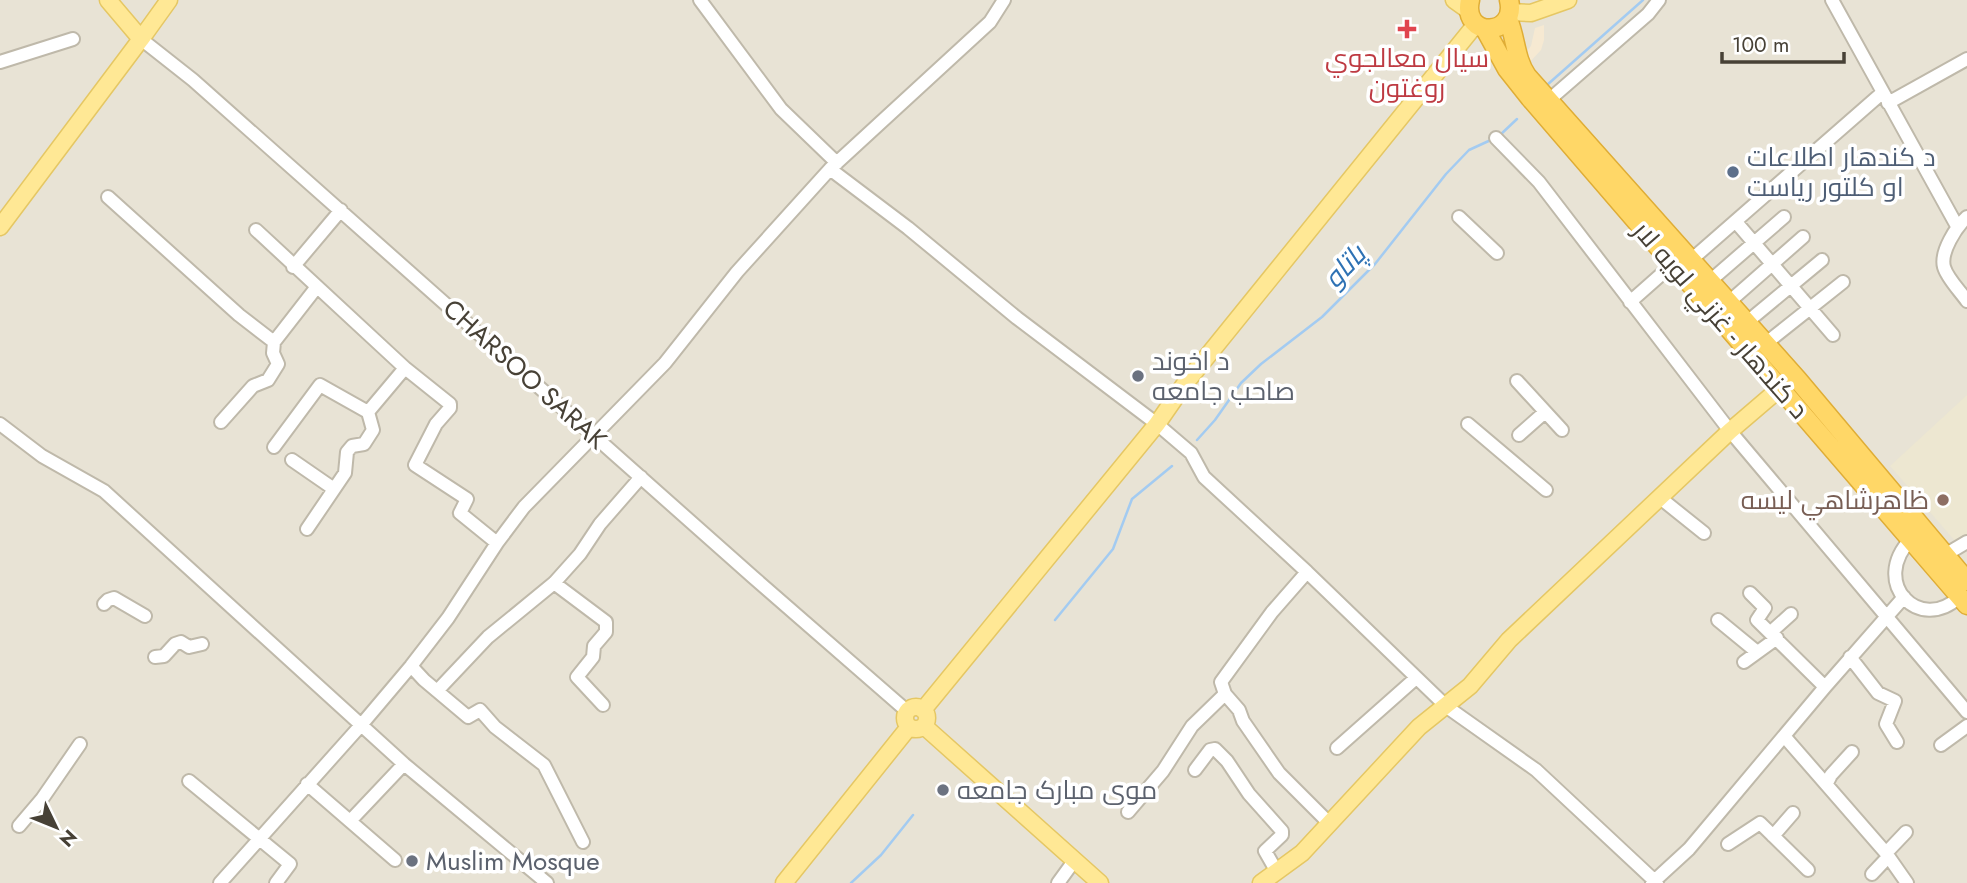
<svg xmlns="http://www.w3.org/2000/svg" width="1967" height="883" viewBox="0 0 1967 883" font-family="Jost,Cairo,sans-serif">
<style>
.residential{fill:#e8e3d5}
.commercial{fill:#f6e9d2}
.education{fill:#ede7d1}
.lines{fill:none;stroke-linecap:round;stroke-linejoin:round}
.stream{stroke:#a3cbf1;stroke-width:2.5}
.minor-casing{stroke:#bfb9aa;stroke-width:16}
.major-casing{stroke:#e5c764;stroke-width:19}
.highway-casing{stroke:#dfad36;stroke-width:21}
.minor{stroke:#fff;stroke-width:12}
.major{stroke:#ffe895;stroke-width:16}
.highway{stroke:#ffd767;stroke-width:18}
.health-dot{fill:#e0444e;stroke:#fff;stroke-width:2.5}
.service-dot{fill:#5c6f8a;stroke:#fff;stroke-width:2.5}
.worship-dot{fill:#6b7280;stroke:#fff;stroke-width:2.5}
.education-dot{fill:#8d6e63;stroke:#fff;stroke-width:2.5}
.labels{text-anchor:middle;stroke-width:7;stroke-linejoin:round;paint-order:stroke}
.health-label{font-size:26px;fill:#be3a42;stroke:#fff}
.service-label{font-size:26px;fill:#4e5e75;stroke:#fff;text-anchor:start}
.street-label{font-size:26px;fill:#474136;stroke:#fff}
.worship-label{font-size:26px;fill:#5b616d;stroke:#fff;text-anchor:start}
.education-label{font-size:26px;fill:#785e54;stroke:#fff;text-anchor:end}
.water-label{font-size:28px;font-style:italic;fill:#2e72b4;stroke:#fff}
</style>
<rect width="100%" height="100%" fill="#f4f1e7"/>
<path class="residential" d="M 0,0 L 1967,0 L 1967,883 L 0,883 Z"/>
<path class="commercial" d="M 1544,25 L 1544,40 L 1541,50 L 1527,65 L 1525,53 L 1531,46 L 1535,28 Z"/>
<path class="education" d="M 1967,395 L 1967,534 L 1955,541 L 1890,466 Z"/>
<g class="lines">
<path class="stream" d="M 1547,85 L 1643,0
M 1499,136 L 1517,119
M 1197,440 L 1215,420 L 1241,383 L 1261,364 L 1322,317 L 1375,264 L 1446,174 L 1469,150 L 1493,139
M 1055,620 L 1113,549 L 1132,499 L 1172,466
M 851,883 L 881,855 L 913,815"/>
<g class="minor-casing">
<path id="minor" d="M 700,0 L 781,109 L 837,163
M 1832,0 L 1957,226
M 141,39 L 193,80 L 753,577 L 908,712
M 0,62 L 73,39
M 1549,100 L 1648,14 L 1659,0
M 1888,103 L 1967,59
M 1496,138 L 1539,182 L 1730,431 L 1967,712
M 830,169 L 908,228 L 1017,318 L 1157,424 L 1191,453 L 1204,477 L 1307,572 L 1447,707 L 1536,770 L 1657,883
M 108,197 L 239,315 L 274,342
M 1459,217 L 1497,253
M 1967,217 C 1956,227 1940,252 1944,267 C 1947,278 1960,291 1967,301
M 1736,222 L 1833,335
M 256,230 L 405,368 L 450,404 L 450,408 L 436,424 L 415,465 L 467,499 L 460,513 L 497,543
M 1691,260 L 1882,93
M 293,267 L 341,210
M 1710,281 L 1784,217
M 1630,302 L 1673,264
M 1729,302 L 1803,237
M 1746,323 L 1822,260
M 1765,344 L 1843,282
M 1517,381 L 1562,430
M 221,422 L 253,386 L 268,380 L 278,364 L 273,353 L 274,342 L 316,288
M 0,424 L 42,456 L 104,491 L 404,764 L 547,883
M 1468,424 L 1546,490
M 1519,435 L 1545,412
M 274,447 L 320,385 L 368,412
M 292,460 L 334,489
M 1659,497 L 1704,533
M 307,529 L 345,473 L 347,452 L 352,446 L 364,444 L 373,430 L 368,412 L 405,368
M 1911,539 C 1869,583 1920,634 1959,597
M 1945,555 L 1967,542
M 1307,572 L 1272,612 L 1221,682 L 1225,694 L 1239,710 L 1243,721 L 1279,773 L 1330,824
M 554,583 L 606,622 L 606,632 L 594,646 L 593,657 L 577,677 L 603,705
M 1750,593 L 1765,608 L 1757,620 L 1825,687
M 104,604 L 108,600 L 114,598 L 145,616
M 1718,620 L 1757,652
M 1771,632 L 1791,614
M 155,657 L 164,656 L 175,644 L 181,642 L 189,647 L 202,644
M 1850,657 L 1878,693 L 1895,701 L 1886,724 L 1897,742
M 1744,662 L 1777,638
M 411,666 L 424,680 L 468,717 L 480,710 L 495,727 L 544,765 L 583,842
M 437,691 L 488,637 L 554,583 L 580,554 L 600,524 L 641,477
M 1784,736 L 1886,853 L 1907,883
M 1941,745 L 1967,726
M 1337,748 L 1416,678
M 1195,770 L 1210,750 L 1215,749 L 1227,761 L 1249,794 L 1282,831 L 1282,835 L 1265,851 L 1277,872
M 189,781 L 290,864 L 276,883
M 1827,783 L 1831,775 L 1852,752
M 307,784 L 395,860
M 1128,812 L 1163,771 L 1192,726 L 1225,694
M 351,820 L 404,764
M 19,826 L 42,799 L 80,744
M 1773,836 L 1793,813
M 1728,844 L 1760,823 L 1808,870
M 1886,853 L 1906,832
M 1872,874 L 1888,857
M 220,883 L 362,724 L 411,666 L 448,618 L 497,543 L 524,507 L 665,363 L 737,272 L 830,169 L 990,22 L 1004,0
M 1058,883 L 1074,861
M 1652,883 L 1689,849 L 1825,687 L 1904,597"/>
</g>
<g class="major-casing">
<path id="major" d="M 108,0 L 141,39 L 169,0
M 1454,0 L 1468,10
M 1510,12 L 1531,13 L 1568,0
M 0,227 L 141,39
M905 718a11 11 0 1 1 22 0a11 11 0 1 1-22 0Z
M 923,710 L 1157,424 L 1184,385 L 1476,24
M 924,726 L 1100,883
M 784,883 L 909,727
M 1261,883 L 1302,853 L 1419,727 L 1470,686 L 1509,640 L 1730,431 L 1779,389"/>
</g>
<g class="highway-casing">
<path id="highway" d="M 1470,0 C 1461,39 1518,37 1509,0
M 1508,19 C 1516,38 1515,59 1527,76 L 1798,380 L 1967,581
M 1485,29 L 1507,69 L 1530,98 L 1967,605"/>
</g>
<use href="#minor" class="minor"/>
<use href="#major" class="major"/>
<use href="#highway" class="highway"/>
</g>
<path class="health-dot" d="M1403.5 18.5h7v7h7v7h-7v7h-7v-7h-7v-7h7z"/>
<circle class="service-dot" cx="1733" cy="172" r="7"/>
<g class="worship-dot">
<circle cx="1138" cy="376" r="7"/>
<circle cx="943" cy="790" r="7"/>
<circle cx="412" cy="861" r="7"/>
</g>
<circle class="education-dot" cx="1943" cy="500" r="7"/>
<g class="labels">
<g class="health-label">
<text x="1407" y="67">سيال معالجوي<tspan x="1407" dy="30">روغتون</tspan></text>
</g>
<g class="service-label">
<text x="1747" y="166">د کندهار اطلاعات<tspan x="1747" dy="30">او کلتور رياست</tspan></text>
</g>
<g class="street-label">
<text transform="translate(1721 320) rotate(49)" y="9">د کندهار - غزني لويه لار</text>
<text transform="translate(525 374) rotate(42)" y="9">CHARSOO SARAK</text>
</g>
<g class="worship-label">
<text x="1152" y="370">د اخوند<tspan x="1152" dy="30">صاحب جامعه</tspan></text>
<text x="957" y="799">موی مبارک جامعه</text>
<text x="426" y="870">Muslim Mosque</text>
</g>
<g class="education-label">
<text x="1929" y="509">ظاهرشاهي لیسه</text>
</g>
<g class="water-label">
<text transform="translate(1344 266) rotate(-47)" y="10">پاتاو</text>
</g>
</g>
<g transform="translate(56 827) rotate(133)" stroke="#ffffff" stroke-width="5" paint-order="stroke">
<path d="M0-5L12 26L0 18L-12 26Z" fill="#474136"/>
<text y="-10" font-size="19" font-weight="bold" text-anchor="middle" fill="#474136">N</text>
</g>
<path d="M1722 52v10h122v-10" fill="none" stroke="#474136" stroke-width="3.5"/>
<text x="1732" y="52" font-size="21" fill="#474136" stroke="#ffffff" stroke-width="5" paint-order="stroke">100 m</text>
</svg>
